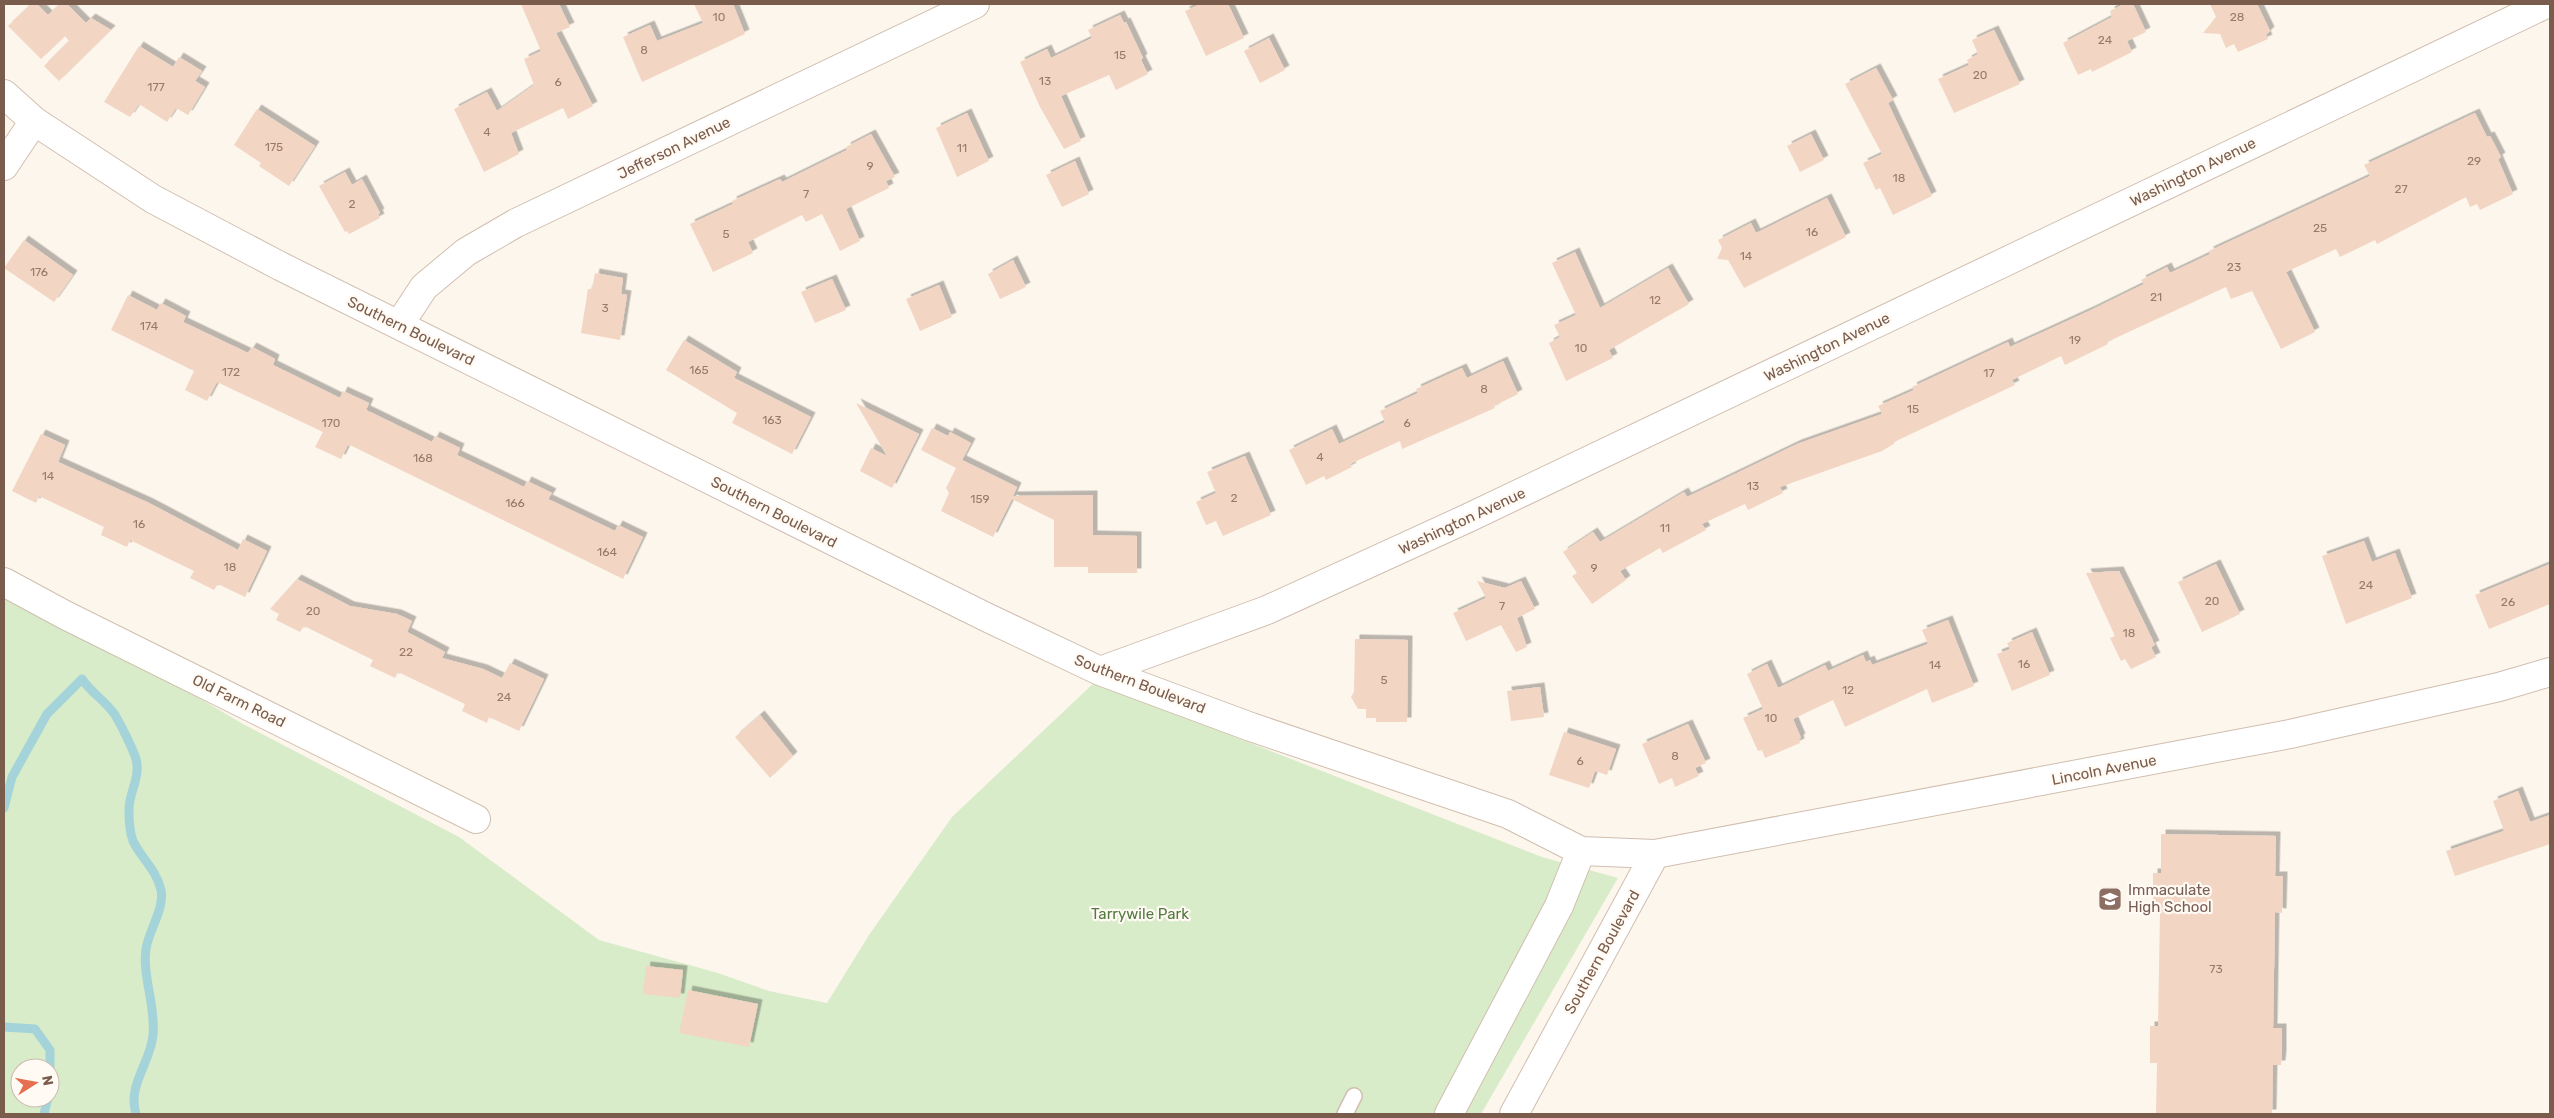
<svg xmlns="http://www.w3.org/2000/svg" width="2554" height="1118" viewBox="0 0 2554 1118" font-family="Rubik,sans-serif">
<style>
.green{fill:#d8ecc9;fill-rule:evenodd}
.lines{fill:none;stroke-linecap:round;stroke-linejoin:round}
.stream{stroke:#a5d3da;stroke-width:9}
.building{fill:#f3d5c3;filter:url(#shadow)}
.service-casing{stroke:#d1beb0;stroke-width:18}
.minor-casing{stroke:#d1beb0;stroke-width:30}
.service{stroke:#fff;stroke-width:15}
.minor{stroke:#fff;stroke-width:28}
.labels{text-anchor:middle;stroke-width:4.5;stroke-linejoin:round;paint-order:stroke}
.number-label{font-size:12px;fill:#987a6a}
.street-label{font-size:15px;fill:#7a5c4d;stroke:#fffaf3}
.education-label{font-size:15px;fill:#785e54;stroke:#fffaf3;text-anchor:start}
.park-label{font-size:15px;fill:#537a41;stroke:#fffaf3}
</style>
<defs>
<filter id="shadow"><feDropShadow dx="4.5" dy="-4.5" stdDeviation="0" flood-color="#0004"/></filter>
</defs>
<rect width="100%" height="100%" fill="#fdf6ec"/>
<path class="green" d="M 4,574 L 80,628 L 243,724 L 459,837 L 599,940 L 718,973 L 769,991 L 827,1003 L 869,935 L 952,817 L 1097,680 L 1158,707 L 1542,857 L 1618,878 L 1481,1114 L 4,1114 ZM 20,1068 L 50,1068 L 50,1098 L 20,1098 Z"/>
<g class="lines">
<path class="stream" d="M 4,808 L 12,777 L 47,714 L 82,679 C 91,693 106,701 115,715 C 121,725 133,749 136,759 C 141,778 128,794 129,811 C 129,820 130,833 133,841 C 141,858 156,869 161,890 C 165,908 148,932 146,949 C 142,976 156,1006 153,1035 C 151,1062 127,1085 136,1114
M 4,1027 L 35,1029 L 50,1050 L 50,1068
M 44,1114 L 48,1098"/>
</g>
<path class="building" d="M 31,4 L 37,4 L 48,15 L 60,4 L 67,4 L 86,23 L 91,18 L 111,30 L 59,81 L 44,66 L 69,41 L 65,36 L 41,59 L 8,26 Z
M 521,4 L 559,4 L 570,27 L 556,33 L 593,106 L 568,119 L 563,108 L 511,133 L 519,154 L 484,172 L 454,109 L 487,92 L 497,111 L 534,85 L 524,59 L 541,51 Z
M 694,4 L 733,4 L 745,34 L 642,82 L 623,37 L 650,25 L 657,41 L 703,23 Z
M 1200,4 L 1228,4 L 1244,38 L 1206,56 L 1185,11 Z
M 2124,4 L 2133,4 L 2146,32 L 2127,41 L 2132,52 L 2092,72 L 2091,69 L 2078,75 L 2063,43 L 2112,17 L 2110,11 Z
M 2210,4 L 2257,4 L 2270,31 L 2266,35 L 2268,39 L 2238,52 L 2234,44 L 2226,48 L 2220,34 L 2203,33 L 2216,17 Z
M 1120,15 L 1124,23 L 1126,22 L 1143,58 L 1141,60 L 1148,74 L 1116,90 L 1109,75 L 1061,96 L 1081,141 L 1064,149 L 1040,107 L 1020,62 L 1047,49 L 1051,58 L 1092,38 L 1088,30 Z
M 1994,30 L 2020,84 L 1954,113 L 1938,79 L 1969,65 L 1967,60 L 1978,54 L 1972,40 Z
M 1269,38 L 1285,70 L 1260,83 L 1244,51 Z
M 139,46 L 173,67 L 179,57 L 202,71 L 195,81 L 205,87 L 188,115 L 176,108 L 167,122 L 139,104 L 130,117 L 104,102 Z
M 1876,68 L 1893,100 L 1888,103 L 1932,196 L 1893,215 L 1880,188 L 1876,190 L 1863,163 L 1882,154 L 1845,84 Z
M 257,109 L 315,146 L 289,186 L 259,166 L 261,163 L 234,145 Z
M 967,113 L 989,161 L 957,177 L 936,128 Z
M 2475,113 L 2487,137 L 2490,136 L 2501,157 L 2498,159 L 2513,194 L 2480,210 L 2477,204 L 2470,207 L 2466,197 L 2377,244 L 2375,240 L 2340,257 L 2336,249 L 2286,272 L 2315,332 L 2281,349 L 2252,291 L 2231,299 L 2226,287 L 2107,342 L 2108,344 L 2065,365 L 2061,356 L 2012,380 L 2015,385 L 1894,442 L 1895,443 L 1882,451 L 1780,487 L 1783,493 L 1748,510 L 1745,504 L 1702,524 L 1706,530 L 1663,553 L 1660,548 L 1620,571 L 1626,580 L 1592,604 L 1572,576 L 1577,573 L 1563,552 L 1593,532 L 1600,542 L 1684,492 L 1687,497 L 1797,444 L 1882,414 L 1878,406 L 1914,390 L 1912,387 L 2008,342 L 2010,347 L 2091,310 L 2144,284 L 2141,280 L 2167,267 L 2170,273 L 2210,254 L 2209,251 L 2370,176 L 2364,165 Z
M 871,134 L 895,177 L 886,181 L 889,188 L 846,209 L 860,241 L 840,251 L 822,214 L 806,222 L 802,215 L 748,242 L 753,253 L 713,272 L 690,224 L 733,204 L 732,201 L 780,179 L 782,182 L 847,150 L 846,147 Z
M 1811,134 L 1824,160 L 1800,172 L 1787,146 Z
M 1075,161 L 1089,194 L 1062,207 L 1046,175 Z
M 345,172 L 352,185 L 362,179 L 380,213 L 378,214 L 380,218 L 349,234 L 347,231 L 345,232 L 319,186 Z
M 1827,198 L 1846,237 L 1744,288 L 1728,260 L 1717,259 L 1722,248 L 1718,240 L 1751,223 L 1756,233 Z
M 24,240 L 73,275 L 54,302 L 4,268 Z
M 1575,252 L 1600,308 L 1668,268 L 1689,304 L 1609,350 L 1613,358 L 1566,381 L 1549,343 L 1560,337 L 1554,325 L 1576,315 L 1552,263 Z
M 1013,260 L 1026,287 L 1000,299 L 988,274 Z
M 595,273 L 623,278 L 621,294 L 627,295 L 620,340 L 581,333 L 588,289 L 592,289 Z
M 832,279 L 846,310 L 815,323 L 801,292 Z
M 939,285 L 952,317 L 920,331 L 906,299 Z
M 128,295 L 157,310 L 161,303 L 186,316 L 183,322 L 248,353 L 252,347 L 275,359 L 273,365 L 340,398 L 343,391 L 369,403 L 366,410 L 432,442 L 435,436 L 460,448 L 457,455 L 524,487 L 527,481 L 552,493 L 548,499 L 615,531 L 618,525 L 643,537 L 623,579 L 352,446 L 348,445 L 341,459 L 315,447 L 323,432 L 217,382 L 207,401 L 185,390 L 194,371 L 111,330 Z
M 684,340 L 737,372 L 734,378 L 811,417 L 792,454 L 732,423 L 737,413 L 666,370 Z
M 1503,361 L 1518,394 L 1494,406 L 1495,408 L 1402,449 L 1400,441 L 1350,464 L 1352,467 L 1326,480 L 1324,476 L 1306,485 L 1289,450 L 1332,429 L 1339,444 L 1385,422 L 1380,411 L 1418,393 L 1416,389 L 1462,368 L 1467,378 Z
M 856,403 L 919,434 L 892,488 L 860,471 L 871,448 L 887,456 Z
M 932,428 L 948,436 L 950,432 L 971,443 L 962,460 L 1017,487 L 1013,496 L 1093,495 L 1093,535 L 1137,536 L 1137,573 L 1088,573 L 1088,567 L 1054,567 L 1054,520 L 1012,499 L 993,537 L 941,511 L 949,493 L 946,488 L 956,468 L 921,450 Z
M 41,434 L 65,445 L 58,462 L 149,503 L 238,550 L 243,539 L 267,551 L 245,597 L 218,584 L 214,590 L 190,578 L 194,571 L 130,540 L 127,547 L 101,535 L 104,527 L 39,496 L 36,503 L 12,491 Z
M 1245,456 L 1271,515 L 1223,536 L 1216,521 L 1206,525 L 1196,502 L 1216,493 L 1207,472 Z
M 2364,541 L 2372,562 L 2395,553 L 2412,598 L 2346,624 L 2322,556 Z
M 2216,564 L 2240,614 L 2202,632 L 2178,582 Z
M 2550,564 L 2550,604 L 2489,629 L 2475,595 Z
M 2119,571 L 2155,645 L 2151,647 L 2156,657 L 2131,669 L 2125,659 L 2121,661 L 2110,638 L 2115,636 L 2086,573 Z
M 297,579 L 350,606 L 397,614 L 412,621 L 407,632 L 445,652 L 442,658 L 483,669 L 502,678 L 510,663 L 544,679 L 519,731 L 489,717 L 487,723 L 462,711 L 465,704 L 398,672 L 395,678 L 370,666 L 373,660 L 304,626 L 300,632 L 276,620 L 279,614 L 270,609 Z
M 1477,581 L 1505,588 L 1521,581 L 1535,609 L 1517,618 L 1527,647 L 1516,652 L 1501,625 L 1466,641 L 1453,613 L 1486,598 Z
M 1948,620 L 1974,686 L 1932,703 L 1927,689 L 1845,727 L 1833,700 L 1793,719 L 1801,738 L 1799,739 L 1800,743 L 1765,758 L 1762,750 L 1758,751 L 1743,718 L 1763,709 L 1747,674 L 1767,664 L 1778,688 L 1825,665 L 1828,671 L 1863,655 L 1866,662 L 1870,660 L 1872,665 L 1928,644 L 1922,630 Z
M 2032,632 L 2050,675 L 2012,691 L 1997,654 L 2010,649 L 2007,643 Z
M 1355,639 L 1408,640 L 1407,722 L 1376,722 L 1376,718 L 1366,718 L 1366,709 L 1358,709 L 1351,697 L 1354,692 Z
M 1540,687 L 1544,717 L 1511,721 L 1507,691 Z
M 760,715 L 793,756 L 770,778 L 735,737 Z
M 1688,724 L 1706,763 L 1695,768 L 1699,776 L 1675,787 L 1672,778 L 1659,784 L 1642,744 Z
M 1564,732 L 1616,749 L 1607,775 L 1595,771 L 1589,788 L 1549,775 Z
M 2518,791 L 2530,822 L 2550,815 L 2550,844 L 2455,876 L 2446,851 L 2504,831 L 2493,801 Z
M 2161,834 L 2276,836 L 2275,876 L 2283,876 L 2282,913 L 2275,912 L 2273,1028 L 2282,1028 L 2282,1054 L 2281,1065 L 2273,1065 L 2272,1114 L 2156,1114 L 2157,1063 L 2150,1063 L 2150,1026 L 2158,1026 L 2160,910 L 2153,910 L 2153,873 L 2161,873 Z
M 646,966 L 683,970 L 680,998 L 643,994 Z
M 688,990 L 758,1004 L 749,1047 L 679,1033 Z"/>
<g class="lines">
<g class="service-casing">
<path id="service" d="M 1345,1114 L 1354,1096"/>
</g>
<g class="minor-casing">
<path id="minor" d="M 4,94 L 34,121 L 153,199 L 280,266 L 986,617 L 1100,671 L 1251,727 L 1508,814 L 1581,851 L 1655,854 L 2290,734 L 2499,687 L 2550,672
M 4,166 L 34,121
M 399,325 L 424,287 L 466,252 L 516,223 L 975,4
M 4,582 L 65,615 L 476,819
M 1100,671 L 1267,610 L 1468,518 L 2546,4
M 1449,1114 L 1559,906 L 1581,851
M 1514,1114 L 1655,854"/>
</g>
<use href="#service" class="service"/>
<use href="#minor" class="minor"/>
</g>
<defs>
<g id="school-square" transform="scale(1.25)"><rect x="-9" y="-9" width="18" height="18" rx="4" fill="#8d6e63" stroke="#fffaf3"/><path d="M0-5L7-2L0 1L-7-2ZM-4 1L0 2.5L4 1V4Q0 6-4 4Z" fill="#fff"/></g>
</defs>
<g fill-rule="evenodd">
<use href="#school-square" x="2110" y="899"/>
</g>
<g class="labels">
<g class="number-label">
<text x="719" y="21">10</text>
<text x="2237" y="21">28</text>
<text x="2105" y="44">24</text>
<text x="644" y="54">8</text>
<text x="1120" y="59">15</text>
<text x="1980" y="79">20</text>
<text x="1045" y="85">13</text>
<text x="558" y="86">6</text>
<text x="156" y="91">177</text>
<text x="487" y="136">4</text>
<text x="274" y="151">175</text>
<text x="962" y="152">11</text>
<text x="2474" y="165">29</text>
<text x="870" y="170">9</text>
<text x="1899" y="182">18</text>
<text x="2401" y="193">27</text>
<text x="806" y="198">7</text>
<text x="352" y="208">2</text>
<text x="2320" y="232">25</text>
<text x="1812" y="236">16</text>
<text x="726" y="238">5</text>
<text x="1746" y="260">14</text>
<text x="2234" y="271">23</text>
<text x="39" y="276">176</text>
<text x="2156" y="301">21</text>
<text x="1655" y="304">12</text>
<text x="605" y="312">3</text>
<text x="149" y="330">174</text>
<text x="2075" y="344">19</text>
<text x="1581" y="352">10</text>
<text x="699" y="374">165</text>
<text x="231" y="376">172</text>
<text x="1989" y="377">17</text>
<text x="1484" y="393">8</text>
<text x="1913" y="413">15</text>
<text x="772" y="424">163</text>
<text x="331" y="427">170</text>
<text x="1407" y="427">6</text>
<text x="1320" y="461">4</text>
<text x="423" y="462">168</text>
<text x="48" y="480">14</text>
<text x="1753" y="490">13</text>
<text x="1234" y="502">2</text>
<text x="980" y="503">159</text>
<text x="515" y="507">166</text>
<text x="139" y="528">16</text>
<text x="1665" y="532">11</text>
<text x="607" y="556">164</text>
<text x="230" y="571">18</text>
<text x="1594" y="572">9</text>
<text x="2366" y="589">24</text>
<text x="2212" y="605">20</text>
<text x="2508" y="606">26</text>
<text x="1502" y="610">7</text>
<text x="313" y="615">20</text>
<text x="2129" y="637">18</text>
<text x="406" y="656">22</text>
<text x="2024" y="668">16</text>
<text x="1935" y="669">14</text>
<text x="1384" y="684">5</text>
<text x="1848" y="694">12</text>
<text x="504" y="701">24</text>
<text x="1771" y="722">10</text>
<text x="1675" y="760">8</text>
<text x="1580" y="765">6</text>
<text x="2216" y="973">73</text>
</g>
<g class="street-label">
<text transform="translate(674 148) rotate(-26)" y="5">Jefferson Avenue</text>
<text transform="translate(2193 172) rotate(-26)" y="5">Washington Avenue</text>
<text transform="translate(411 331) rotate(26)" y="5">Southern Boulevard</text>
<text transform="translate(1827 347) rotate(-26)" y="5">Washington Avenue</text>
<text transform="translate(774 512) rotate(27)" y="5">Southern Boulevard</text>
<text transform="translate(1462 521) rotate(-25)" y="5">Washington Avenue</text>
<text transform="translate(1140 684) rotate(21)" y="5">Southern Boulevard</text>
<text transform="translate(239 701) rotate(26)" y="5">Old Farm Road</text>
<text transform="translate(2104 770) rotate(-11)" y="5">Lincoln Avenue</text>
<text transform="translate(1602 952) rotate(-61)" y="5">Southern Boulevard</text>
</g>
<g class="education-label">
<text x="2128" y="895">Immaculate<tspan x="2128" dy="17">High School</tspan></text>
</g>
<g class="park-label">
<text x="1140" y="919">Tarrywile Park</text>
</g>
</g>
<rect width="2554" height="1118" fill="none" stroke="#7a5c4d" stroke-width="10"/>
<g transform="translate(35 1083) rotate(79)"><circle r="24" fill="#fffaf3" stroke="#cabbb1"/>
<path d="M0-4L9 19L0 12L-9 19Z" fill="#e76f51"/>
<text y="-8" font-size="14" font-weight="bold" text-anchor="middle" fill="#7a5c4d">N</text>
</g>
</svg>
